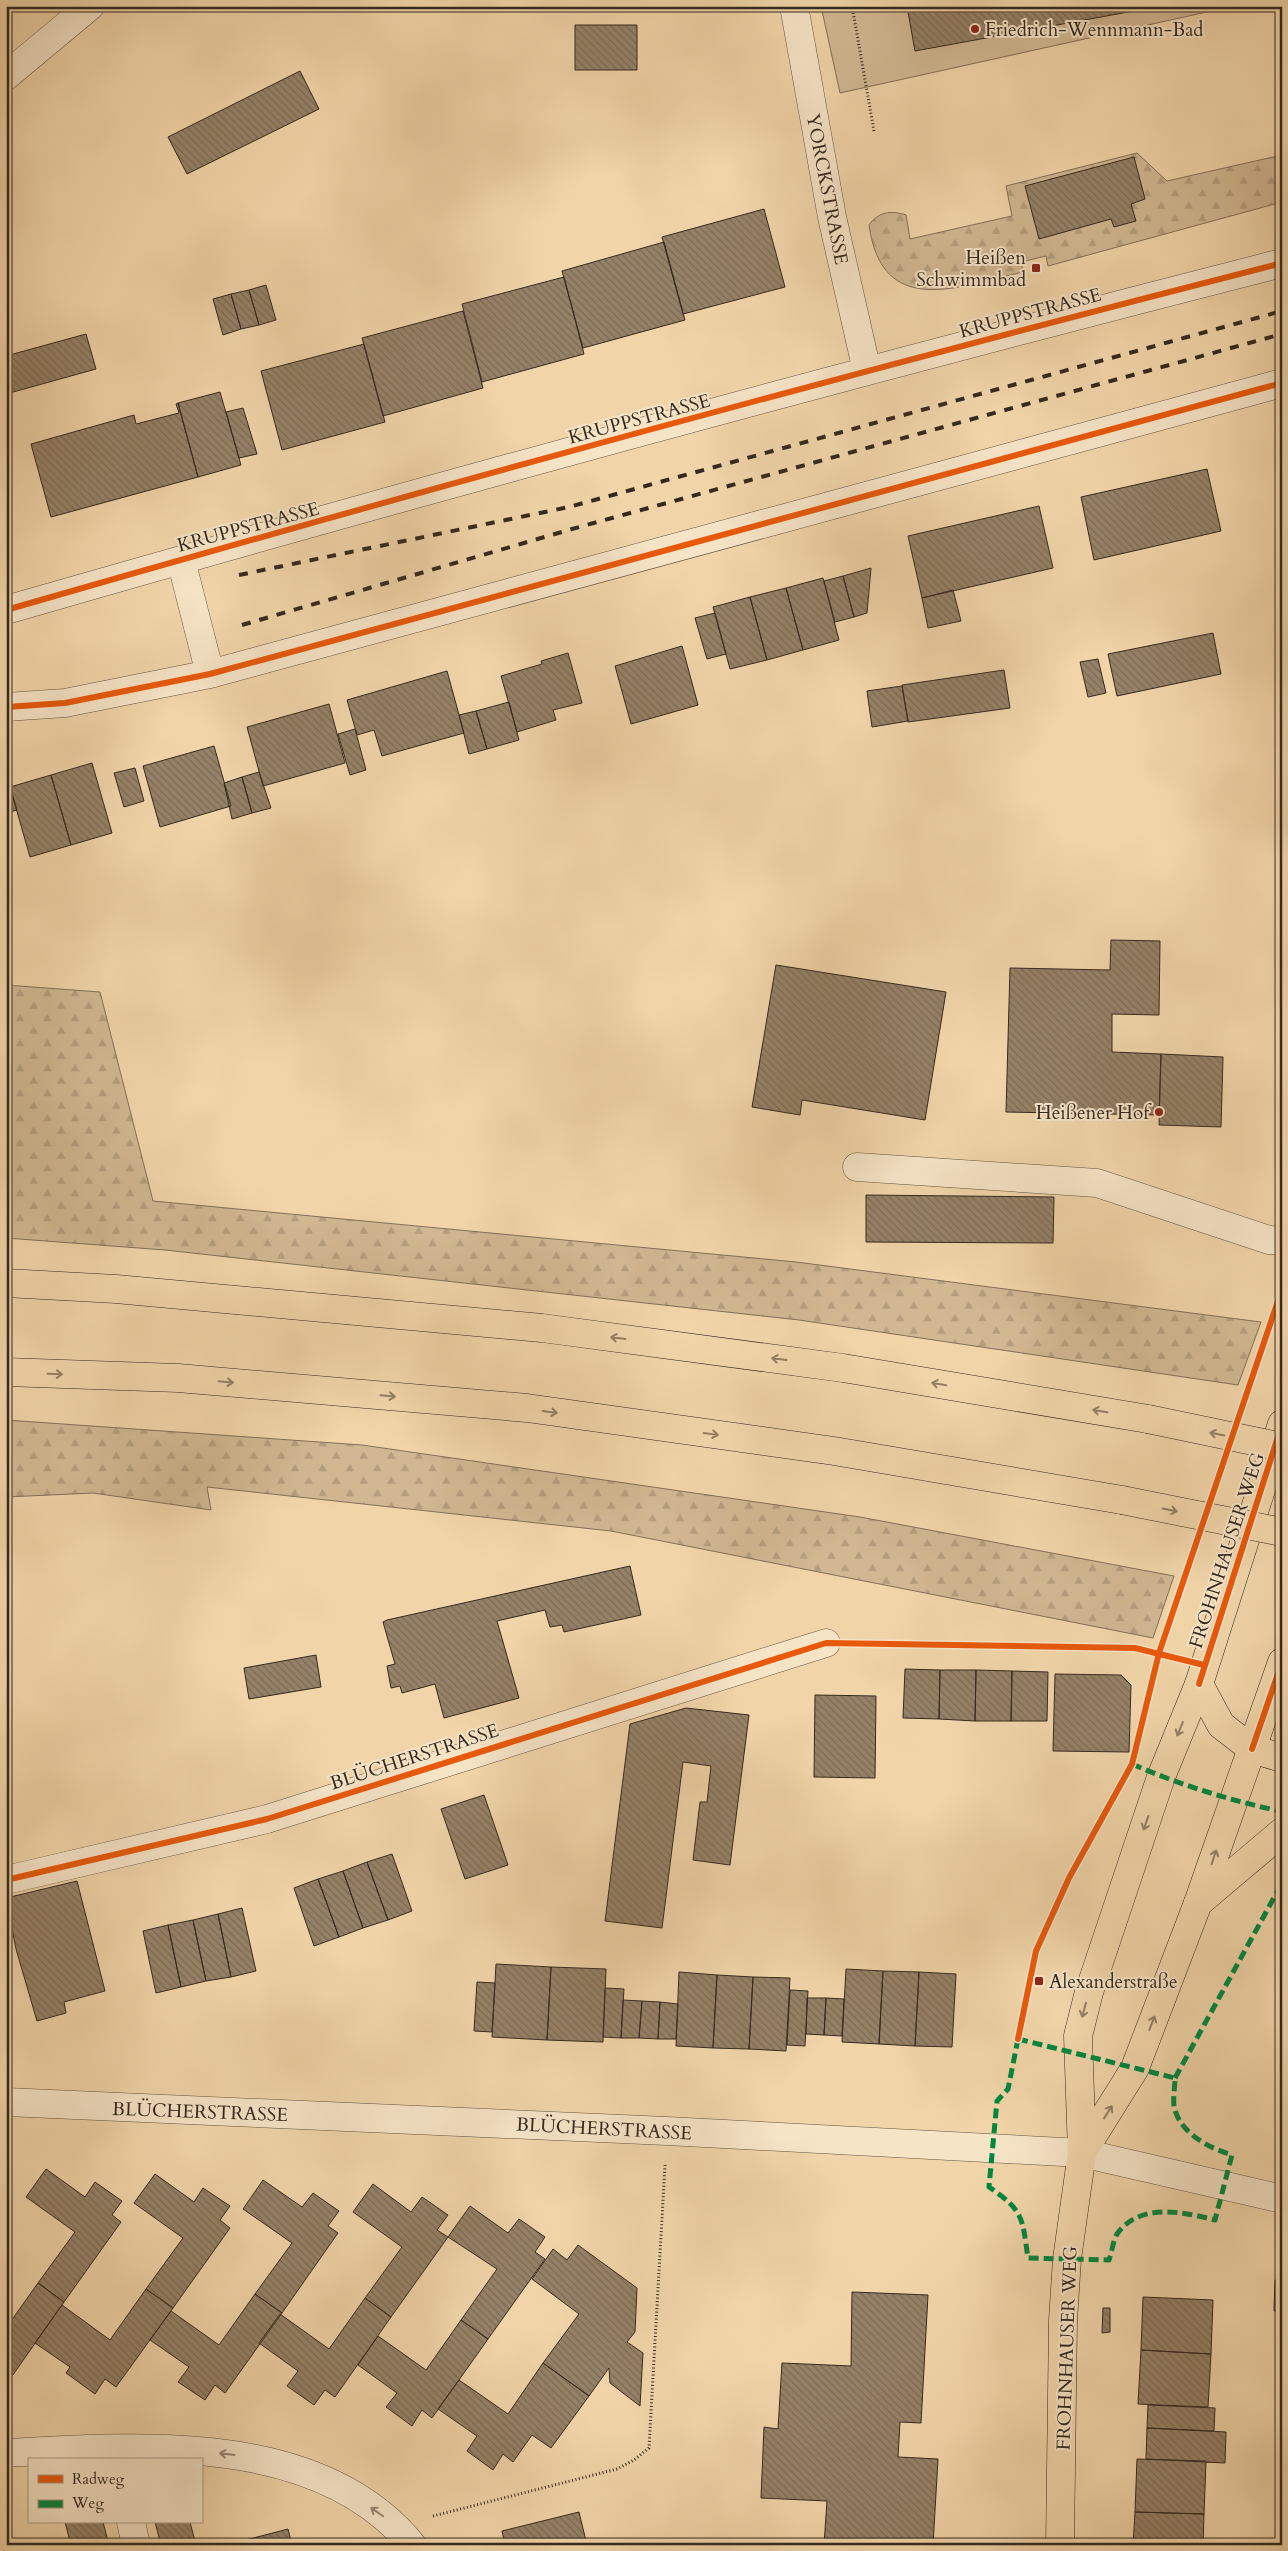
<svg xmlns="http://www.w3.org/2000/svg" width="1288" height="2551" viewBox="0 0 1288 2551" font-family="Cardo,serif">
<style>
.forest{fill:url(#forest-firs);stroke:#82705a}
.park{fill:#d1b892;stroke:#82705a}
.building{fill:url(#building-back-hatch);stroke:#342921}
.lines{fill:none;stroke-linecap:round;stroke-linejoin:round}
.minor-casing{stroke:#635443;stroke-width:29}
.major-casing{stroke:#342921;stroke-width:29}
.highway-casing{stroke:#342921;stroke-width:29}
.path{stroke:#342921;stroke-width:3;stroke-dasharray:1 2.5;stroke-linecap:butt}
.minor{stroke:#f6e4c7;stroke-width:28}
.major{stroke:#f1d5a9;stroke-width:28}
.highway{stroke:#f1d5a9;stroke-width:28}
.rail{stroke:#342921;stroke-width:4;stroke-dasharray:9 9;stroke-linecap:butt}
.highway-bridge-casing{stroke:#342921;stroke-width:29;stroke-linecap:butt}
.highway-bridge{stroke:#f1d5a9;stroke-width:28}
.quiet{stroke:#00873e;stroke-width:5;stroke-dasharray:10 5;stroke-linecap:butt}
.cycleway-casing{stroke:#f6e4c7;stroke-width:9}
.cycleway{stroke:#e8590c;stroke-width:6}
.oneway{stroke:#927f65}
.oneway2{stroke:#958674}
.poi-dot{fill:#8f2418;stroke:#f6e4c7;stroke-width:2}
.labels{text-anchor:middle;stroke-width:4;stroke-linejoin:round;paint-order:stroke}
.poi-label{font-size:19px;fill:#342921;stroke:#f6e4c7;text-anchor:start}
.street-label{font-size:19px;fill:#342921;stroke:#f6e4c7}
</style>
<defs>
<pattern id="forest-firs" width="22" height="20" patternUnits="userSpaceOnUse" patternTransform="scale(1.25)"><rect width="22" height="20" fill="#d1b892"/><path d="M5 1l3.5 6h-7zM16 11l3.5 6h-7z" fill="#b49e7e"/></pattern>
<pattern id="building-back-hatch" width="6" height="6" patternUnits="userSpaceOnUse" patternTransform="scale(1.25)"><rect width="6" height="6" fill="#968268"/><path d="M-1 5l2 2M0 0l6 6M5-1l2 2" fill="none" stroke="#7b6a55"/></pattern>
</defs>
<rect width="100%" height="100%" fill="#f1d5a9"/>
<filter id="stains"><feTurbulence type="fractalNoise" baseFrequency=".004" numOctaves="4"/><feColorMatrix values="0 0 0 0 .2 0 0 0 0 .09 0 0 0 0 .02 0 0 0 .5 -.17"/></filter>
<radialGradient id="worn" r=".72"><stop offset=".6" stop-color="#630" stop-opacity="0"/><stop offset="1" stop-color="#630" stop-opacity=".3"/></radialGradient>
<path class="forest" d="M 1137,153 L 1167,181 L 1282,155 L 1282,202 L 1048,266 L 1046,256 L 1021,262 L 1023,272 C 958,287 882,319 869,225 C 878,212 891,210 906,215 L 910,239 L 1012,216 L 1006,186 Z
M 6,985 L 100,992 L 153,1201 L 796,1262 L 1261,1322 L 1238,1385 L 799,1320 L 165,1250 L 6,1238 Z
M 6,1420 L 362,1445 L 860,1517 L 1174,1576 L 1153,1638 L 611,1531 L 207,1487 L 211,1510 L 93,1493 L 6,1497 Z"/>
<path class="park" d="M 821,6 L 1234,6 L 840,93 Z"/>
<path class="building" d="M 907,6 L 1161,6 L 915,51 Z
M 575,25 L 637,25 L 637,70 L 575,70 Z
M 300,71 L 319,109 L 187,174 L 168,137 Z
M 1134,157 L 1145,199 L 1131,204 L 1136,221 L 1114,227 L 1111,219 L 1039,239 L 1025,186 Z
M 764,209 L 785,287 L 683,314 L 662,237 Z
M 664,242 L 685,320 L 583,348 L 562,271 Z
M 564,277 L 584,354 L 482,382 L 462,304 Z
M 266,285 L 276,320 L 259,325 L 249,290 Z
M 249,290 L 259,325 L 241,329 L 231,294 Z
M 231,294 L 241,329 L 223,335 L 213,299 Z
M 463,311 L 483,388 L 383,416 L 362,338 Z
M 86,334 L 96,369 L 6,394 L 6,356 Z
M 364,344 L 385,422 L 282,450 L 261,371 Z
M 220,392 L 241,465 L 198,477 L 178,403 Z
M 178,403 L 198,477 L 51,517 L 31,444 L 134,415 L 136,424 L 179,413 L 176,404 Z
M 243,408 L 257,454 L 239,458 L 226,412 Z
M 1207,469 L 1221,531 L 1094,560 L 1081,497 Z
M 1039,506 L 1053,568 L 922,598 L 908,536 Z
M 871,568 L 867,613 L 854,617 L 843,576 Z
M 843,576 L 854,617 L 835,622 L 824,581 Z
M 823,578 L 839,640 L 803,650 L 786,588 Z
M 786,588 L 803,650 L 767,660 L 750,597 Z
M 953,590 L 961,621 L 928,628 L 922,598 Z
M 750,597 L 767,660 L 730,669 L 713,607 Z
M 715,613 L 726,654 L 707,659 L 695,618 Z
M 1213,633 L 1221,674 L 1117,696 L 1108,654 Z
M 682,646 L 698,705 L 631,724 L 615,666 Z
M 568,653 L 582,703 L 553,710 L 556,720 L 517,732 L 501,676 L 542,664 L 541,661 Z
M 1098,659 L 1106,693 L 1088,697 L 1080,662 Z
M 1004,670 L 1010,708 L 908,722 L 902,685 Z
M 447,671 L 464,733 L 382,756 L 374,730 L 357,735 L 347,700 Z
M 902,686 L 908,721 L 872,727 L 867,691 Z
M 509,702 L 519,740 L 487,749 L 476,711 Z
M 329,704 L 345,763 L 263,786 L 247,727 Z
M 476,711 L 487,749 L 469,754 L 459,715 Z
M 355,729 L 366,770 L 350,775 L 338,734 Z
M 214,746 L 231,806 L 160,827 L 143,766 Z
M 92,763 L 112,833 L 71,845 L 51,775 Z
M 135,768 L 144,801 L 124,807 L 114,773 Z
M 259,772 L 271,808 L 252,813 L 242,777 Z
M 6,774 L 17,810 L 6,813 Z
M 51,775 L 71,845 L 30,857 L 10,787 Z
M 242,777 L 252,813 L 232,819 L 224,783 Z
M 1111,940 L 1160,941 L 1159,1015 L 1112,1014 L 1112,1052 L 1161,1054 L 1159,1115 L 1006,1112 L 1010,968 L 1110,970 Z
M 776,965 L 946,992 L 925,1120 L 802,1100 L 800,1115 L 752,1107 Z
M 1161,1054 L 1223,1057 L 1221,1127 L 1159,1125 Z
M 866,1195 L 1054,1197 L 1053,1243 L 866,1242 Z
M 630,1566 L 641,1615 L 564,1632 L 562,1625 L 550,1627 L 545,1610 L 497,1621 L 519,1698 L 444,1718 L 435,1684 L 402,1693 L 400,1686 L 391,1688 L 387,1666 L 395,1664 L 383,1622 L 387,1620 Z
M 316,1655 L 321,1687 L 249,1699 L 244,1668 Z
M 905,1669 L 940,1670 L 939,1719 L 903,1718 Z
M 940,1670 L 976,1670 L 975,1721 L 939,1719 Z
M 976,1670 L 1012,1671 L 1011,1721 L 975,1721 Z
M 1012,1671 L 1048,1672 L 1047,1721 L 1011,1721 Z
M 1055,1674 L 1121,1675 L 1131,1685 L 1129,1752 L 1053,1751 Z
M 815,1695 L 876,1696 L 875,1778 L 814,1777 Z
M 686,1708 L 749,1715 L 730,1865 L 693,1860 L 700,1802 L 707,1802 L 711,1766 L 683,1762 L 662,1928 L 605,1921 L 630,1724 Z
M 484,1795 L 508,1865 L 465,1879 L 441,1809 Z
M 392,1854 L 412,1911 L 388,1920 L 367,1862 Z
M 367,1862 L 388,1920 L 363,1928 L 343,1871 Z
M 343,1871 L 363,1928 L 339,1937 L 318,1879 Z
M 318,1879 L 339,1937 L 314,1946 L 294,1888 Z
M 77,1881 L 105,1991 L 64,2002 L 66,2013 L 37,2021 L 16,1949 L 6,1898 Z
M 242,1908 L 256,1971 L 231,1977 L 218,1914 Z
M 218,1914 L 231,1977 L 206,1981 L 193,1920 Z
M 193,1920 L 206,1981 L 181,1987 L 168,1925 Z
M 168,1925 L 181,1987 L 156,1993 L 143,1931 Z
M 496,1964 L 551,1967 L 547,2040 L 492,2037 Z
M 551,1967 L 606,1969 L 603,2042 L 547,2040 Z
M 846,1969 L 883,1971 L 879,2044 L 842,2042 Z
M 883,1971 L 919,1972 L 915,2046 L 879,2044 Z
M 679,1972 L 717,1975 L 713,2048 L 676,2046 Z
M 919,1972 L 956,1974 L 952,2047 L 915,2046 Z
M 717,1975 L 753,1977 L 749,2049 L 713,2048 Z
M 753,1977 L 790,1978 L 786,2051 L 749,2049 Z
M 477,1982 L 495,1983 L 492,2032 L 474,2031 Z
M 605,1988 L 624,1989 L 621,2038 L 603,2037 Z
M 790,1990 L 808,1991 L 805,2046 L 787,2045 Z
M 807,1998 L 826,1998 L 824,2035 L 806,2034 Z
M 826,1998 L 844,1999 L 842,2036 L 824,2035 Z
M 623,2000 L 642,2001 L 639,2038 L 621,2038 Z
M 642,2001 L 660,2002 L 658,2039 L 639,2038 Z
M 660,2002 L 678,2004 L 676,2039 L 658,2039 Z
M 46,2169 L 85,2197 L 95,2182 L 122,2201 L 112,2215 L 121,2222 L 64,2302 L 38,2283 L 75,2232 L 26,2197 Z
M 155,2174 L 194,2202 L 203,2188 L 230,2206 L 220,2220 L 230,2228 L 173,2308 L 146,2289 L 183,2238 L 134,2203 Z
M 263,2180 L 302,2207 L 313,2193 L 339,2211 L 328,2226 L 338,2233 L 282,2313 L 255,2294 L 292,2243 L 243,2209 Z
M 373,2184 L 411,2212 L 422,2197 L 448,2215 L 437,2230 L 448,2237 L 391,2317 L 365,2298 L 402,2247 L 353,2212 Z
M 470,2206 L 508,2233 L 519,2219 L 545,2237 L 535,2252 L 545,2259 L 488,2339 L 461,2320 L 497,2269 L 448,2237 Z
M 578,2245 L 637,2288 L 635,2332 L 627,2342 L 643,2353 L 640,2406 L 610,2383 L 609,2368 L 589,2396 L 543,2363 L 579,2314 L 532,2279 L 553,2249 L 567,2260 Z
M 1275,2280 L 1282,2280 L 1282,2311 L 1274,2311 Z
M 38,2283 L 64,2302 L 10,2379 L 6,2377 L 6,2328 Z
M 146,2289 L 173,2308 L 116,2387 L 105,2379 L 95,2394 L 66,2373 L 70,2367 L 35,2343 L 62,2305 L 110,2340 Z
M 852,2292 L 928,2295 L 921,2423 L 900,2422 L 898,2457 L 938,2459 L 933,2545 L 824,2545 L 827,2501 L 761,2498 L 764,2427 L 778,2429 L 782,2363 L 851,2366 Z
M 255,2294 L 282,2313 L 225,2393 L 215,2385 L 205,2400 L 178,2382 L 189,2367 L 150,2340 L 171,2311 L 219,2345 Z
M 1143,2297 L 1213,2300 L 1211,2354 L 1141,2350 Z
M 365,2298 L 391,2317 L 335,2397 L 325,2390 L 314,2405 L 287,2386 L 298,2371 L 259,2343 L 280,2314 L 329,2349 Z
M 1103,2308 L 1110,2308 L 1110,2332 L 1102,2333 Z
M 461,2320 L 488,2339 L 432,2418 L 422,2410 L 412,2426 L 386,2407 L 397,2393 L 358,2365 L 378,2336 L 426,2370 Z
M 1141,2350 L 1211,2354 L 1208,2407 L 1138,2404 Z
M 543,2363 L 589,2396 L 551,2448 L 532,2435 L 513,2462 L 503,2454 L 493,2470 L 467,2451 L 477,2436 L 438,2409 L 459,2380 L 508,2414 Z
M 1148,2405 L 1215,2408 L 1214,2431 L 1147,2428 Z
M 1147,2428 L 1226,2432 L 1225,2463 L 1146,2459 Z
M 1137,2459 L 1206,2461 L 1204,2514 L 1135,2512 Z
M 579,2512 L 587,2545 L 505,2545 L 502,2531 Z
M 1135,2512 L 1204,2514 L 1203,2545 L 1133,2545 Z
M 65,2522 L 103,2522 L 109,2545 L 71,2545 Z
M 155,2522 L 190,2522 L 196,2545 L 161,2545 Z
M 288,2529 L 292,2545 L 238,2545 L 238,2542 Z"/>
<g class="lines">
<g class="minor-casing">
<path id="minor" d="M 794,6 L 832,217 L 867,371
M 6,76 L 90,6
M 181,560 L 210,674
M 6,610 C 429,488 855,372 1282,263
M 6,707 L 65,703 L 210,674 L 1282,383
M 857,1167 L 1097,1183 L 1269,1240 L 1282,1241
M 6,1880 L 267,1819 L 826,1643
M 6,2102 L 667,2131 L 1082,2153 L 1282,2199
M 6,2453 C 138,2446 319,2431 412,2545
M 131,2522 L 136,2545"/>
</g>
<g class="major-casing">
<path id="major" d="M 1082,2153 L 1135,2068 L 1198,1903 L 1282,1662
M 1060,2545 L 1063,2320 L 1067,2259 L 1082,2153 L 1078,2036 L 1089,1992 L 1161,1777 L 1199,1684 L 1282,1424"/>
</g>
<g class="highway-casing">
<path id="highway" d="M 6,1283 L 116,1289 L 542,1328 L 843,1368 L 1148,1419
M 6,1372 L 178,1378 L 527,1408 L 834,1451 L 1122,1500
M 1199,1684 L 1221,1725 L 1252,1749 L 1282,1758
M 1198,1903 L 1282,1832"/>
</g>
<path class="path" d="M 852,6 L 874,131
M 433,2516 L 617,2469 L 634,2460 L 649,2448 L 665,2165"/>
<use href="#minor" class="minor"/>
<use href="#major" class="major"/>
<use href="#highway" class="highway"/>
<path class="rail" d="M 239,575 L 569,507 L 1282,311
M 242,625 L 572,529 L 1282,334"/>
<g class="highway-bridge-casing">
<path id="highway-bridge" d="M 1148,1419 L 1282,1447
M 1122,1500 L 1282,1532"/>
</g>
<use href="#highway-bridge" class="highway-bridge"/>
<path class="quiet" d="M 1132,1764 C 1180,1785 1229,1800 1279,1811
M 1018,2039 L 1175,2078 C 1175,2086 1173,2097 1174,2106 C 1179,2133 1209,2148 1232,2155 L 1215,2220 C 1183,2212 1140,2202 1117,2234 C 1113,2241 1112,2252 1109,2260 L 1028,2258 C 1022,2217 1024,2211 989,2187 L 997,2101 L 1008,2089 Z
M 1175,2078 L 1282,1883"/>
<g class="cycleway-casing">
<path id="cycleway" d="M 6,610 C 429,488 855,372 1282,263
M 6,707 L 65,703 L 210,674 L 1282,383
M 1199,1684 L 1282,1424
M 1252,1749 L 1282,1662
M 6,1880 L 267,1819 L 826,1643 L 1135,1648 L 1204,1665
M 1018,2039 L 1036,1951 L 1069,1878 L 1132,1764 L 1159,1653 L 1282,1289"/>
</g>
<use href="#cycleway" class="cycleway"/>
</g>
<defs><path id="oneway-shaft" d="M-6 0H5M1.5-3L5.5 0L1.5 3" fill="none" stroke-width="1.6" stroke-linecap="round" stroke-linejoin="round" transform="scale(1.25)"/></defs>
<g class="oneway">
<use href="#oneway-shaft" transform="translate(618 1338) rotate(-173)"/>
<use href="#oneway-shaft" transform="translate(779 1359) rotate(-173)"/>
<use href="#oneway-shaft" transform="translate(55 1374) rotate(2)"/>
<use href="#oneway-shaft" transform="translate(226 1382) rotate(5)"/>
<use href="#oneway-shaft" transform="translate(939 1384) rotate(-170)"/>
<use href="#oneway-shaft" transform="translate(388 1396) rotate(5)"/>
<use href="#oneway-shaft" transform="translate(1100 1411) rotate(-170)"/>
<use href="#oneway-shaft" transform="translate(550 1412) rotate(8)"/>
<use href="#oneway-shaft" transform="translate(711 1434) rotate(8)"/>
<use href="#oneway-shaft" transform="translate(1217 1434) rotate(-168)"/>
<use href="#oneway-shaft" transform="translate(1170 1510) rotate(11)"/>
<use href="#oneway-shaft" transform="translate(1180 1729) rotate(112)"/>
<use href="#oneway-shaft" transform="translate(1146 1823) rotate(109)"/>
<use href="#oneway-shaft" transform="translate(1214 1857) rotate(-72)"/>
<use href="#oneway-shaft" transform="translate(1084 2010) rotate(105)"/>
<use href="#oneway-shaft" transform="translate(1152 2023) rotate(-69)"/>
<use href="#oneway-shaft" transform="translate(1108 2112) rotate(-58)"/>
</g>
<g class="oneway2">
<use href="#oneway-shaft" transform="translate(227 2454) rotate(-173)"/>
<use href="#oneway-shaft" transform="translate(377 2512) rotate(-145)"/>
</g>
<g class="poi-dot">
<circle cx="975" cy="29" r="5"/>
<rect x="1031" y="263" width="10" height="10" rx="2.5"/>
<circle cx="1159" cy="1112" r="5"/>
<rect x="1034" y="1976" width="10" height="10" rx="2.5"/>
</g>
<g class="labels">
<g class="poi-label">
<text x="985" y="36">Friedrich-Wennmann-Bad</text>
<text x="1026" y="264" text-anchor="end">Heißen<tspan x="1026" dy="22">Schwimmbad</tspan></text>
<text x="1149" y="1119" text-anchor="end">Heißener Hof</text>
<text x="1049" y="1988">Alexanderstraße</text>
</g>
<g class="street-label">
<text transform="translate(828 189) rotate(79)" y="7">YORCKSTRASSE</text>
<text transform="translate(1030 312) rotate(-15)" y="7">KRUPPSTRASSE</text>
<text transform="translate(639 418) rotate(-15)" y="7">KRUPPSTRASSE</text>
<text transform="translate(248 526) rotate(-15)" y="7">KRUPPSTRASSE</text>
<text transform="translate(1226 1550) rotate(-72)" y="7">FROHNHAUSER WEG</text>
<text transform="translate(414 1756) rotate(-18)" y="7">BLÜCHERSTRASSE</text>
<text transform="translate(200 2111) rotate(2)" y="7">BLÜCHERSTRASSE</text>
<text transform="translate(604 2128) rotate(3)" y="7">BLÜCHERSTRASSE</text>
<text transform="translate(1066 2348) rotate(-88)" y="7">FROHNHAUSER WEG</text>
</g>
</g>
<rect width="1288" height="2551" fill="none" stroke="#f1d5a9" stroke-width="25"/>
<rect x="8" y="8" width="1273" height="2536" fill="none" stroke="#342921" stroke-width="2.5"/>
<rect x="12" y="12" width="1263" height="2526" fill="none" stroke="#342921"/>
<rect x="28" y="2458" width="175" height="65" fill="#f6e4c7" stroke="#a89985"/>
<rect x="38" y="2475" width="25" height="8" fill="#e8590c" stroke="#a89985"/>
<text x="72" y="2484" font-size="15" fill="#342921">Radweg</text>
<rect x="38" y="2500" width="25" height="8" fill="#00873e" stroke="#a89985"/>
<text x="72" y="2508" font-size="15" fill="#342921">Weg</text>
<rect width="100%" height="100%" filter="url(#stains)"/>
<rect width="100%" height="100%" fill="url(#worn)"/>
</svg>
